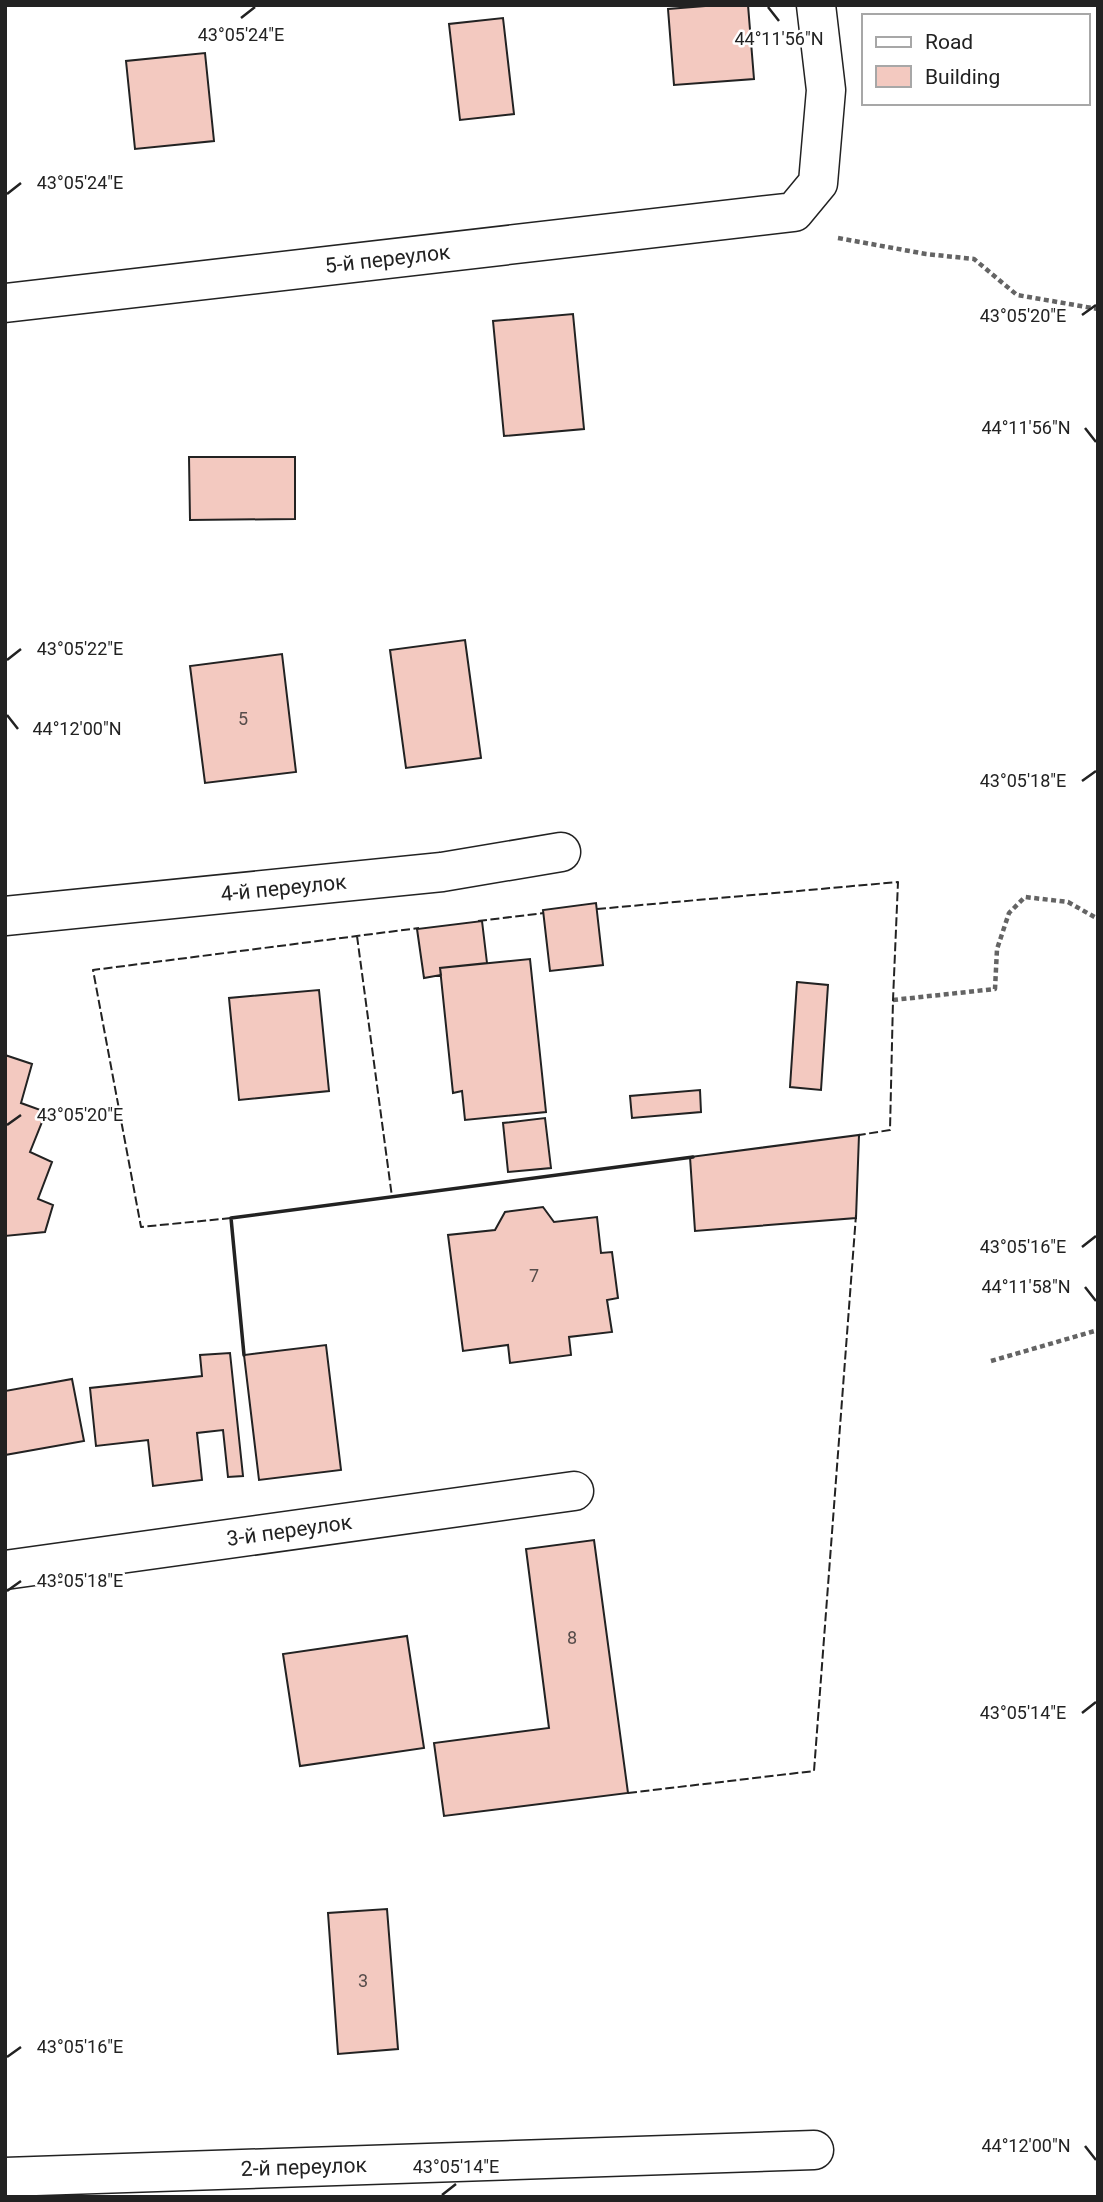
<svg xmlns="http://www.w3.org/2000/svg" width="1103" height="2202" viewBox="0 0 1103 2202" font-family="Roboto,sans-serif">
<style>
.building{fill:#f3c9c0;stroke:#222;stroke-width:2}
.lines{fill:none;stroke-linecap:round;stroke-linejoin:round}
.minor-casing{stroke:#222;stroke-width:41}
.path{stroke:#646464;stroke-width:4.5;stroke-dasharray:5 3.5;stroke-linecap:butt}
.minor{stroke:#fff;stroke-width:38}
.fence{stroke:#222;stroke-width:2;stroke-dasharray:9 3.5;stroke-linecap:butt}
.wall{stroke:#222;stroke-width:3.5}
.ticks{fill:none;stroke:#222;stroke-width:2.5}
.labels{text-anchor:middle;stroke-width:5;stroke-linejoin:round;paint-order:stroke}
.number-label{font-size:18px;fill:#564c4a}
.street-label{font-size:21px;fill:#222;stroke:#fff}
.ticks-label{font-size:18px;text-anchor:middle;fill:#222;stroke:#fff;stroke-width:5;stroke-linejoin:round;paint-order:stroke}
</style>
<rect width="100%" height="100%" fill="#fff"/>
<path class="building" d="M 718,5 L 748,5 L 754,79 L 674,85 L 668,9 Z
M 503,18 L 514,114 L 460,120 L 449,24 Z
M 205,53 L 214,141 L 135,149 L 126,61 Z
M 573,314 L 584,429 L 504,436 L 493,321 Z
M 189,457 L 295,457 L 295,519 L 190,520 Z
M 465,640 L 481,758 L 406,768 L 390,650 Z
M 282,654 L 296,772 L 205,783 L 190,666 Z
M 596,903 L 603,965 L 550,971 L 543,910 Z
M 482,921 L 487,963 L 440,968 L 441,975 L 424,978 L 417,929 Z
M 530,959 L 546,1112 L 465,1120 L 462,1091 L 453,1093 L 440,968 Z
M 797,982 L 828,985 L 821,1090 L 790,1087 Z
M 319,990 L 329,1091 L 239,1100 L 229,998 Z
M 5,1055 L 32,1064 L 21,1103 L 46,1112 L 30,1152 L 52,1162 L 38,1199 L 53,1205 L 45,1232 L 5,1236 Z
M 700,1090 L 701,1112 L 632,1118 L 630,1096 Z
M 545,1118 L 551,1168 L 508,1172 L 503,1123 Z
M 859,1135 L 856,1218 L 695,1231 L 690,1157 Z
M 543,1207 L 554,1222 L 597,1217 L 601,1253 L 612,1252 L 618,1298 L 607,1300 L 612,1332 L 569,1337 L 571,1355 L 510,1363 L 508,1345 L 463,1351 L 448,1235 L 495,1230 L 505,1212 Z
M 326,1345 L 341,1470 L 259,1480 L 244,1355 Z
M 230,1353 L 243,1476 L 228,1477 L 223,1430 L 197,1433 L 202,1480 L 153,1486 L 148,1440 L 96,1446 L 90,1388 L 202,1376 L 200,1355 Z
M 72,1379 L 84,1441 L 5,1455 L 5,1391 Z
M 594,1540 L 628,1793 L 444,1816 L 434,1743 L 549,1728 L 526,1549 Z
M 407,1636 L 424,1748 L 300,1766 L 283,1654 Z
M 387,1909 L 398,2049 L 338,2054 L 328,1913 Z"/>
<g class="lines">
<g class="minor-casing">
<g id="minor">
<path id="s1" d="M 5,303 L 794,212 L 818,183 L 826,90 L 816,5"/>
<path id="s2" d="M 5,916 L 442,872 L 561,852"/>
<path id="s3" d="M 5,1570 L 574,1491"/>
<path id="s4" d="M 5,2177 L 814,2150"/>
</g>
</g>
<path class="path" d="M 838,238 L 926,254 L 974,259 L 1017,295 L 1098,309
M 893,1000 L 995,989 L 997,949 L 1009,913 L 1025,897 L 1068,902 L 1098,919
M 991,1361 L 1098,1330"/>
<use href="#minor" class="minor"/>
<path class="fence" d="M 597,909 L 898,882 L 893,1000 L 890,1130 L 859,1135 L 859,1138
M 478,921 L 544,913
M 357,936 L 392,1197
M 231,1218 L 141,1227 L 93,970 L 419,928
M 628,1793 L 814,1771 L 856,1215"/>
<path class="wall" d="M 244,1355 L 231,1218 L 693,1157"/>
</g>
<path class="ticks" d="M 768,7 L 779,21M 241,18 L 255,7M 7,194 L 21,183M 1082,315 L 1096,305M 1085,428 L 1096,442M 7,660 L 21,649M 7,715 L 18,729M 1082,781 L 1096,771M 7,1125 L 21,1115M 1082,1247 L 1096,1236M 1085,1287 L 1096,1301M 7,1591 L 21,1581M 1082,1713 L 1096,1702M 7,2057 L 21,2047M 1085,2146 L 1096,2160M 442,2195 L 456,2184"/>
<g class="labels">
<g class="number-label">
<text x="243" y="725">5</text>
<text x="534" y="1282">7</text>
<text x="572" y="1644">8</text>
<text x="363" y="1987">3</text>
</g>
<g class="street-label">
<text dy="7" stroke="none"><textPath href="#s1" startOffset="385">5-й переулок</textPath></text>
<text dy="7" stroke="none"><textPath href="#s2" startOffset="280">4-й переулок</textPath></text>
<text dy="7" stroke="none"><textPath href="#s3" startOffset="287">3-й переулок</textPath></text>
<text dy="7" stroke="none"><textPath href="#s4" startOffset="299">2-й переулок</textPath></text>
</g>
</g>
<g class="ticks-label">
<text x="241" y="41">43°05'24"E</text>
<text x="779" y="45">44°11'56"N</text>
<text x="80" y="189">43°05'24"E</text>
<text x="1023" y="322">43°05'20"E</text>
<text x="1026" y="434">44°11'56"N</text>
<text x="80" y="655">43°05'22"E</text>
<text x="77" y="735">44°12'00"N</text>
<text x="1023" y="787">43°05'18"E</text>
<text x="80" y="1121">43°05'20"E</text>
<text x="1023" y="1253">43°05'16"E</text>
<text x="1026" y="1293">44°11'58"N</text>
<text x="80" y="1587">43°05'18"E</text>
<text x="1023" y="1719">43°05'14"E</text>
<text x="80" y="2053">43°05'16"E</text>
<text x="1026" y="2152">44°12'00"N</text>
<text x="456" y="2173">43°05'14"E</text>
</g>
<rect width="1103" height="2202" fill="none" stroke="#222222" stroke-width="14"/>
<rect x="862" y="14" width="228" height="91" fill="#ffffff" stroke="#a7a7a7" stroke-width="2"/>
<rect x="876" y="37" width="35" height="10" fill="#ffffff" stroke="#a7a7a7" stroke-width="2"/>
<text x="925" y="49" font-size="21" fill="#222222">Road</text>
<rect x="876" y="66" width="35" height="21" fill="#f3c9c0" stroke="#a7a7a7" stroke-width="2"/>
<text x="925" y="84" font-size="21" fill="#222222">Building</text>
</svg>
